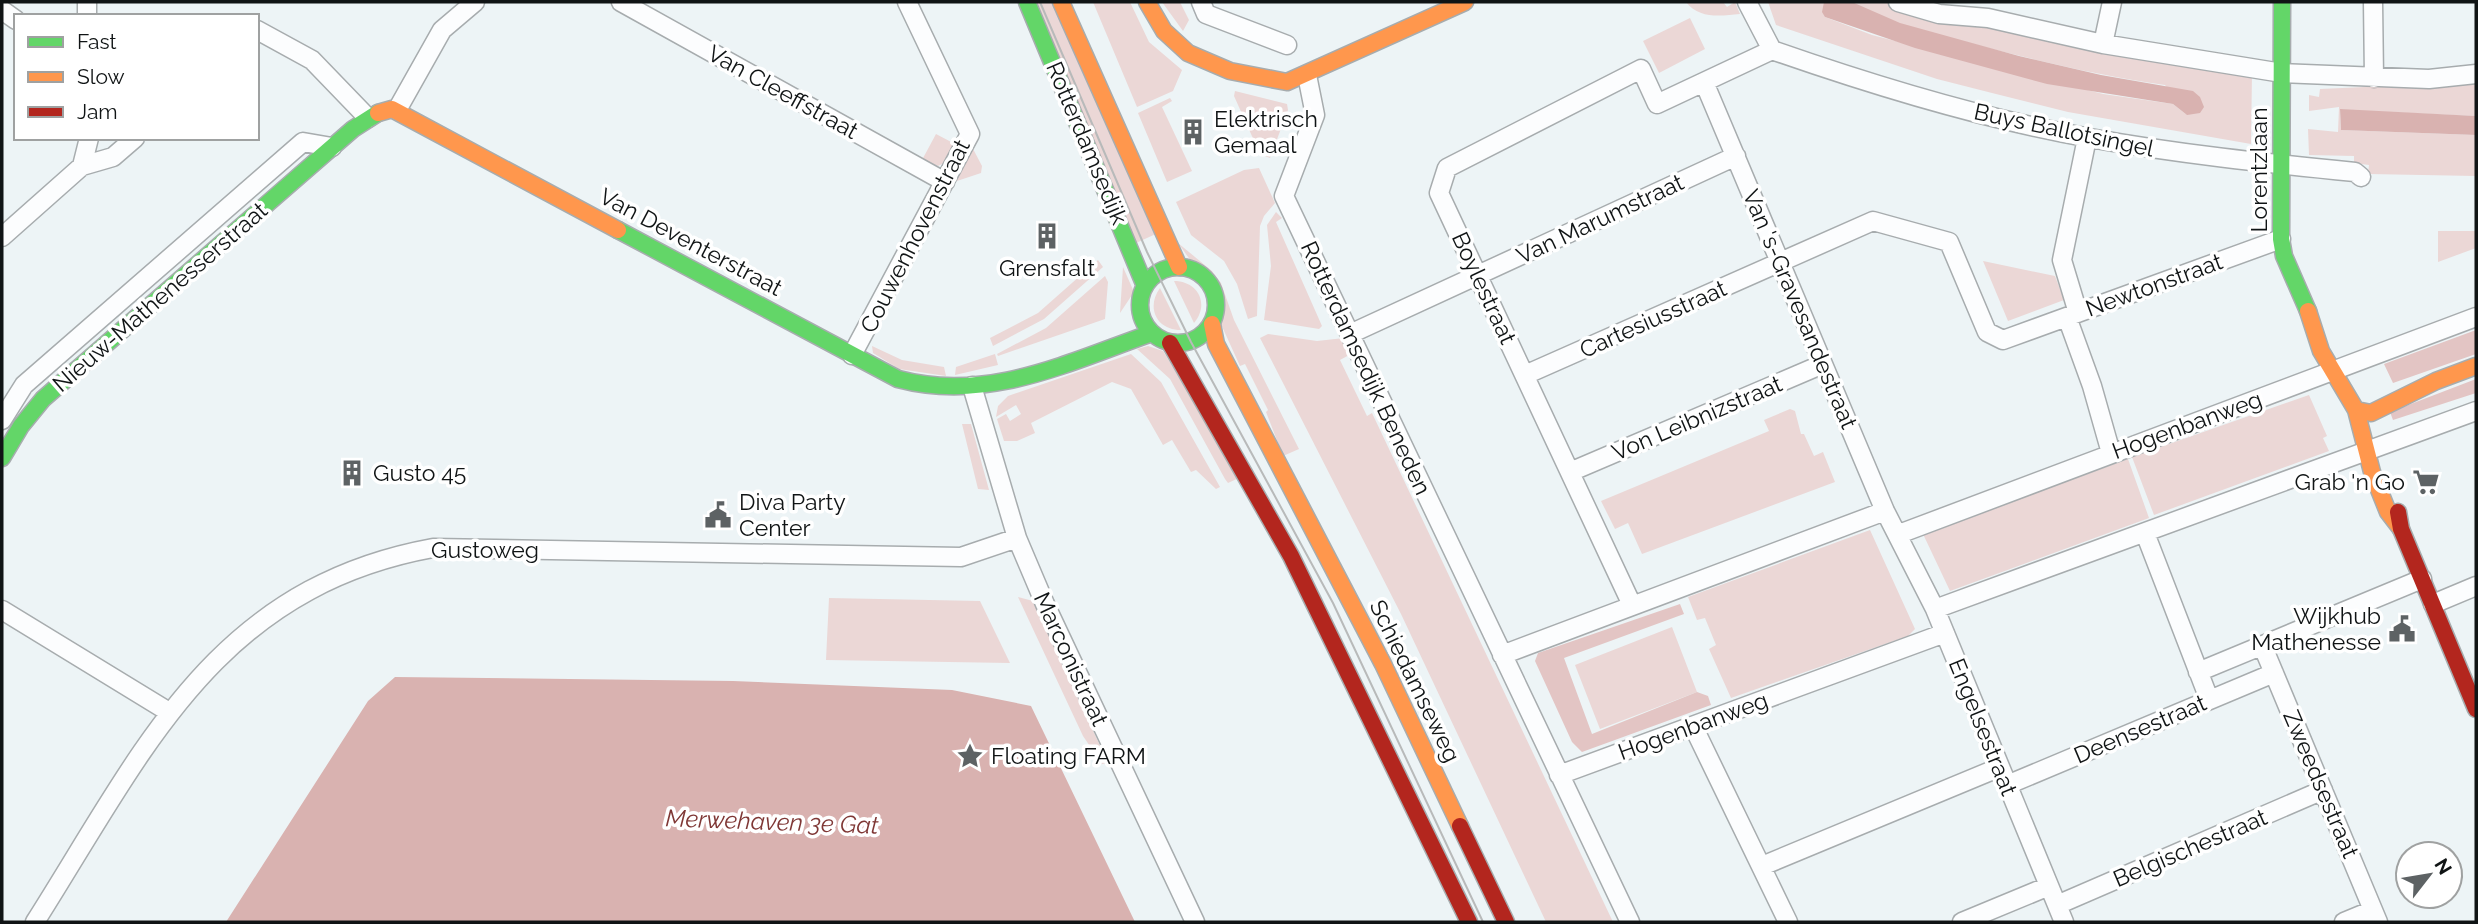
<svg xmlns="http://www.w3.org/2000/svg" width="2478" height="924" viewBox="0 0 2478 924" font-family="Raleway,sans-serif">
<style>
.green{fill:#ebd7d6}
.forest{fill:#e3c5c4}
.water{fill:#d9b2b0}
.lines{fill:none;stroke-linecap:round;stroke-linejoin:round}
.street-casing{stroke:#a7acae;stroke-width:21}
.fast-casing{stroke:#a7acae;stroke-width:19}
.slow-casing{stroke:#a7acae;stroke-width:19}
.jam-casing{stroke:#a7acae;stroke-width:19}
.street{stroke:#fcfdfe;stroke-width:18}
.fast{stroke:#63d668;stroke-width:16}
.slow{stroke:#ff974d;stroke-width:16}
.jam{stroke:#b3261e;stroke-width:16}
.tram{stroke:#b8baba;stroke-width:2}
.labels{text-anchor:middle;stroke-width:7;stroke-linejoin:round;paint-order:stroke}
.street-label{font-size:23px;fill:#101415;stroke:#fff}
.poi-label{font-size:23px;fill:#101415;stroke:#fff;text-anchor:start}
.water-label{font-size:24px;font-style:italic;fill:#7f3735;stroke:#fff}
</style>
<rect width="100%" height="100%" fill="#edf4f6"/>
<path class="green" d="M 1037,2 L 1057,2 L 1158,233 L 1136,243 Z
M 1093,2 L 1130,2 L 1149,42 L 1182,70 L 1173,91 L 1137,107 Z
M 1162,2 L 1180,2 L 1189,20 L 1183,31 Z
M 1686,2 L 1723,2 L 1727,7 L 1735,2 L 1740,14 C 1720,16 1699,19 1686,2 Z
M 1768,2 L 1824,2 L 1825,17 L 1872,35 L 2103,94 L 2173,104 L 2187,115 L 2165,85 C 2096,75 2029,59 1962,41 C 1925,31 1884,23 1852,2 L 1931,2 L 2110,53 L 2252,73 L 2251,144 L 2068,112 L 1992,93 L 1937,79 L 1776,25 Z
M 1690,18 L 1705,49 L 1659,73 L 1643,41 Z
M 2476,82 L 2476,116 L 2340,110 L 2341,130 L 2476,135 L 2476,176 L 2368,174 L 2369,165 L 2354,163 L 2354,156 L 2309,155 L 2308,129 L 2338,132 L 2339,107 L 2309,111 L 2309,95 L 2319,97 L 2320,89 Z
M 1235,91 L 1287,104 L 1288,110 L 1270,158 L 1260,154 L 1234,96 Z
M 1170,98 L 1172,101 L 1162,107 L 1192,171 L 1167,182 L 1138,113 Z
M 936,134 L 955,144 L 944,163 L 938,166 L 922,160 Z
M 971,145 L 982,166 L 981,173 L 957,181 L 953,179 Z
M 1259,168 L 1275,203 L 1264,216 L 1260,226 L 1257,316 L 1248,319 L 1237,284 L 1224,261 L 1191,235 L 1176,202 L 1244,170 Z
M 1276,212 L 1282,218 L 1276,222 L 1322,326 L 1319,329 L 1264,320 L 1271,266 L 1267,225 Z
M 2438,231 L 2476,231 L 2476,248 L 2438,262 Z
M 1178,243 L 1212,271 L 1221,283 L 1234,320 L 1299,449 L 1283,456 L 1266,412 L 1268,410 L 1245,364 L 1240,366 L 1220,322 L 1223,306 L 1217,283 L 1208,272 L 1191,261 Z
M 1098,260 L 1103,267 L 1044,319 L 993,346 L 990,338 L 1038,313 Z
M 1983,261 L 2055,276 L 2064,300 L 2008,321 Z
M 1123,267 L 1134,292 L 1120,313 Z
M 1105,276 L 1108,282 L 1105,319 L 998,356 L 997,354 L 1046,328 Z
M 1174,281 C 1198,281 1210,304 1194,323 Z
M 1160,288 L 1181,330 C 1156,330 1146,307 1160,288 Z
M 1268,334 L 1317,341 L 1344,338 L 1351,354 L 1340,360 L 1367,416 L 1372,413 L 1613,922 L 1546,922 L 1401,614 L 1260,338 Z
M 872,346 L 902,360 L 944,367 L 946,376 L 899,369 L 873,353 Z
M 1148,346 L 1163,351 L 1241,477 L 1228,483 L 1225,479 L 1170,379 L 1137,349 Z
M 995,354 L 998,365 L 955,375 L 956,367 Z
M 1131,354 L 1161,382 L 1220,487 L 1216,489 L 1196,470 L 1191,472 L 1172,440 L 1163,445 L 1131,389 L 1112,382 L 1031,423 L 1035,433 L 1017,441 L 1004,441 L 997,419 L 1006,414 L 1010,421 L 1021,414 L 1016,405 L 996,417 L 998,406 L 1008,396 Z
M 2309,395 L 2327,436 L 2323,438 L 2329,451 L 2154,515 L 2132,457 Z
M 1790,409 L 1795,411 L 1801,434 L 1804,434 L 1814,456 L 1823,452 L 1835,482 L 1642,554 L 1628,523 L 1615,529 L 1601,501 L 1769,431 L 1764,420 Z
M 962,424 L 971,424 L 989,490 L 978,489 Z
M 2128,459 L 2149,518 L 1950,591 L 1923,534 Z
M 1870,530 L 1915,629 L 1908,636 L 1731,698 L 1709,649 L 1716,645 L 1705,618 L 1697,620 L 1688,597 Z
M 1018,597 L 1033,601 L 1108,763 L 1102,764 L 1083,736 Z
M 829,598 L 980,601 L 1010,663 L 826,660 Z
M 1672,627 L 1697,692 L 1600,729 L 1575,665 Z"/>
<path class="forest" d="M 2476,330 L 2476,354 L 2393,383 L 2384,364 Z
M 2476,379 L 2476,393 L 2393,420 L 2390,412 Z
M 1680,604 L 1684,614 L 1564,658 L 1592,734 L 1697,692 L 1708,696 L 1711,705 L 1582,752 L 1572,742 L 1535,661 L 1538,653 Z"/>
<path class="water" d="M 1824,2 L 1852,2 L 1900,23 L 2019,56 L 2101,75 L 2193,91 L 2200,97 L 2204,107 L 2200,113 L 2187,115 L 2173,104 L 2047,84 L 1915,48 L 1825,17 L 1822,12 Z
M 2340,109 L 2476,116 L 2476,135 L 2341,130 Z
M 395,677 L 733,681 L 952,690 L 1031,706 L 1135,922 L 226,922 L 368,701 Z"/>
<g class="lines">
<g class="street-casing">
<path id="street" d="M 87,2 L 87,16
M 621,2 L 945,182
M 1201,2 L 1206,14 L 1287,45
M 1898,2 L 1939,14 L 1988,18 L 2103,44 L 2282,73 L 2429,79 L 2476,74
M 2373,2 L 2374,78
M 2,10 L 16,20
M 257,30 L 312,60 L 368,118
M 2103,44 L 2112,2
M 1772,50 C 1875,86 1983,119 2090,138 C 2178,154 2266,163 2355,172 L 2361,177
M 1307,75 L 1315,115 L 1284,196 L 1630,922
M 1704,82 L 1885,511 L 1935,609 L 2064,922
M 397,110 L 442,30 L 475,2
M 82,166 L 89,138
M 2,237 L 82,166 L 113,157 L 135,138
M 2078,313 L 2062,260 L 2087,138
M 2067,317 L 2092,386 L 2111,453
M 1350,334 L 1736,156
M 852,355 L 970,134 L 907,2
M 1525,375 L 1873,221 L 1949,242 L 1987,332 L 2003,340 L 2281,239
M 972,386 L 1017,538 L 1045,604 L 1195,922
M 2,420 L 24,385 L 303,142 L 332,147
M 1570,472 L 1823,364
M 2145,533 L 2209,699
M 1899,534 L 2476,317
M 2433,604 L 2476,586
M 1632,605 L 1439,193 L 1447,168 L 1641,69 L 1657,104 L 1772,50 L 1747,2
M 1935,609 L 2476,411
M 2,610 L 169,712
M 2263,647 L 2378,922
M 1502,655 L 1885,511
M 2198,672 L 2422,579
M 1693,726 L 1788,922
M 1559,775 L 1945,633
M 2007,785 L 2274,673
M 1762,866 L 1998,768
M 2057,905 L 2323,790
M 35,922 C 143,752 214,588 433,548 L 961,557 L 1017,538
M 1962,922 L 2049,886
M 2344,922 L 2373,910"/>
</g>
<g class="fast-casing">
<path id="fast" d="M 1027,2 L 1145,286
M 2282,2 L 2281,239 L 2284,256 L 2308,311
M 618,230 L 898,379 C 988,403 1069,362 1152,333
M1140 305a38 38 0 1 1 76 0a38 38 0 1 1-76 0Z
M 2,458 L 21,426 L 43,399 L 353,129 L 378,113"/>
</g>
<g class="slow-casing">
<path id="slow" d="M 1061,2 L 1179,267
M 1147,2 L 1164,31 L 1188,53 L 1230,71 L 1287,82 L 1465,2
M 378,113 L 392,109 L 618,230
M 2308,311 L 2321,351 L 2356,410 L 2372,472 L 2388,512 L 2401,529
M 1212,324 L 1216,344 L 1383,664 L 1460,826
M 2356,410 L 2371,413 L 2436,381 L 2476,366"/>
</g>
<g class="jam-casing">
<path id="jam" d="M 1170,343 L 1291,556 L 1469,922
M 2398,512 L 2401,529 L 2476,709
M 1460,826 L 1506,922"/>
</g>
<use href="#street" class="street"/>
<use href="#fast" class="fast"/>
<use href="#slow" class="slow"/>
<use href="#jam" class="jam"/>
<path class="tram" d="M 1040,2 L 1147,252 L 1191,342 L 1333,603 L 1483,922"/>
</g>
<defs>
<g id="building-bare" transform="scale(2.1)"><path d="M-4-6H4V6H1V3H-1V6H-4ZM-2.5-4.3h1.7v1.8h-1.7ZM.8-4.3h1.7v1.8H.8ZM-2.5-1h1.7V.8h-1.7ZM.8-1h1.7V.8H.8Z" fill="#5d6264" stroke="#fff" stroke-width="2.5" paint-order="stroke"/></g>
<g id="supermarket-bare" transform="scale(2.1)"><path d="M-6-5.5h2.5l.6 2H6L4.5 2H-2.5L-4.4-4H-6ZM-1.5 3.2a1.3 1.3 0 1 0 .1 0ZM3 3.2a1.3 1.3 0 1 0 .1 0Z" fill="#5d6264" stroke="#fff" stroke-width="2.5" paint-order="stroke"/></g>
<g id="civic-bare" transform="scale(2.1)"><path d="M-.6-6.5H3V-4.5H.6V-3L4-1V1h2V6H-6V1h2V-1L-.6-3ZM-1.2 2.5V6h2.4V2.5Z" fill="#5d6264" stroke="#fff" stroke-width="2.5" paint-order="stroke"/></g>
<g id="sight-bare" transform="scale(2.1)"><path d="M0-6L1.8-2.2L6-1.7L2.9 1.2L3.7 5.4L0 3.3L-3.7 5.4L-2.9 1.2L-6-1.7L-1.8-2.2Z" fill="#5d6264" stroke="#fff" stroke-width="2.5" paint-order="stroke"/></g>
</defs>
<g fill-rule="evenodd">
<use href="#building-bare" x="1193" y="132"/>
<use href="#building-bare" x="1047" y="236"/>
<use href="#building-bare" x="352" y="473"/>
<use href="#supermarket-bare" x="2426" y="482"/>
<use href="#civic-bare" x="718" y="515"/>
<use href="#civic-bare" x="2402" y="629"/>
<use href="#sight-bare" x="970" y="756"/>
</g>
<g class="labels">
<g class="street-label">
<text transform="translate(783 92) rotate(29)" y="8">Van Cleeffstraat</text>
<text transform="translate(2064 130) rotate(12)" y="8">Buys Ballotsingel</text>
<text transform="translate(1087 143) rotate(67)" y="8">Rotterdamsedijk</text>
<text transform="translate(2259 170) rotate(-90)" y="8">Lorentzlaan</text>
<text transform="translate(1600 219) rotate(-25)" y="8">Van Marumstraat</text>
<text transform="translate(915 236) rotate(-63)" y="8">Couwenhovenstraat</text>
<text transform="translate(691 242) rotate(28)" y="8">Van Deventerstraat</text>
<text transform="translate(2154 285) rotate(-20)" y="8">Newtonstraat</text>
<text transform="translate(1484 288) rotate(65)" y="8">Boylestraat</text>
<text transform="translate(160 297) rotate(-41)" y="8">Nieuw-Mathenesserstraat</text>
<text transform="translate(1800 309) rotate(67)" y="8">Van 's-Gravesandestraat</text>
<text transform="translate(1653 319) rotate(-24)" y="8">Cartesiusstraat</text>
<text transform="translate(1366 368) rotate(65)" y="8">Rotterdamsedijk Beneden</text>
<text transform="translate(1697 418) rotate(-23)" y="8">Von Leibnizstraat</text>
<text transform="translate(2187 425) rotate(-20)" y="8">Hogenbanweg</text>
<text x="485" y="558">Gustoweg</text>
<text transform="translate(1071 659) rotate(65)" y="8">Marconistraat</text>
<text transform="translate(1415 681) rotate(64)" y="8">Schiedamseweg</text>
<text transform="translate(1693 726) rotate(-20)" y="8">Hogenbanweg</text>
<text transform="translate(1983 727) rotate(68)" y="8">Engelsestraat</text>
<text transform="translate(2140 729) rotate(-23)" y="8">Deensestraat</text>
<text transform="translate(2321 784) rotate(67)" y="8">Zweedsestraat</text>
<text transform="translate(2190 848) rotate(-23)" y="8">Belgischestraat</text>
</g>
<g class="poi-label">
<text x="1214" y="127">Elektrisch<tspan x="1214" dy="26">Gemaal</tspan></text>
<text x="1047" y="276" text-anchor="middle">Grensfalt</text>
<text x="373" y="481">Gusto 45</text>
<text x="2405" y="490" text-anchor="end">Grab 'n Go</text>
<text x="739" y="510">Diva Party<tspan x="739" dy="26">Center</tspan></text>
<text x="2381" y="624" text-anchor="end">Wijkhub<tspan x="2381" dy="26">Mathenesse</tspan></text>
<text x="991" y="764">Floating FARM</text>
</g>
<g class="water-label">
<text transform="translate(772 822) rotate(2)" y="8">Merwehaven 3e Gat</text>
</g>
</g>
<rect width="2478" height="924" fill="none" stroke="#101415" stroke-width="7"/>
<rect x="14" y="14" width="245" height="126" fill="#ffffff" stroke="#9fa1a1" stroke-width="2"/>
<rect x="28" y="37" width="35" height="10" fill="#63d668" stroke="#9fa1a1" stroke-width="2"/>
<text x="77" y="49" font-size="21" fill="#101415">Fast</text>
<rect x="28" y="72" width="35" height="10" fill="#ff974d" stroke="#9fa1a1" stroke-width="2"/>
<text x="77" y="84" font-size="21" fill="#101415">Slow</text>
<rect x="28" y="107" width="35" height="10" fill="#b3261e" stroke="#9fa1a1" stroke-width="2"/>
<text x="77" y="119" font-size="21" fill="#101415">Jam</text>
<g transform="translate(2429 875) rotate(59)"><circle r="33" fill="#ffffff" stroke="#9fa1a1" stroke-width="2"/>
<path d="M0-5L12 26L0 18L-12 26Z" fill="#5d6264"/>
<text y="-10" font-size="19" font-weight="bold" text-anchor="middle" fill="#101415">N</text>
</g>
</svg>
